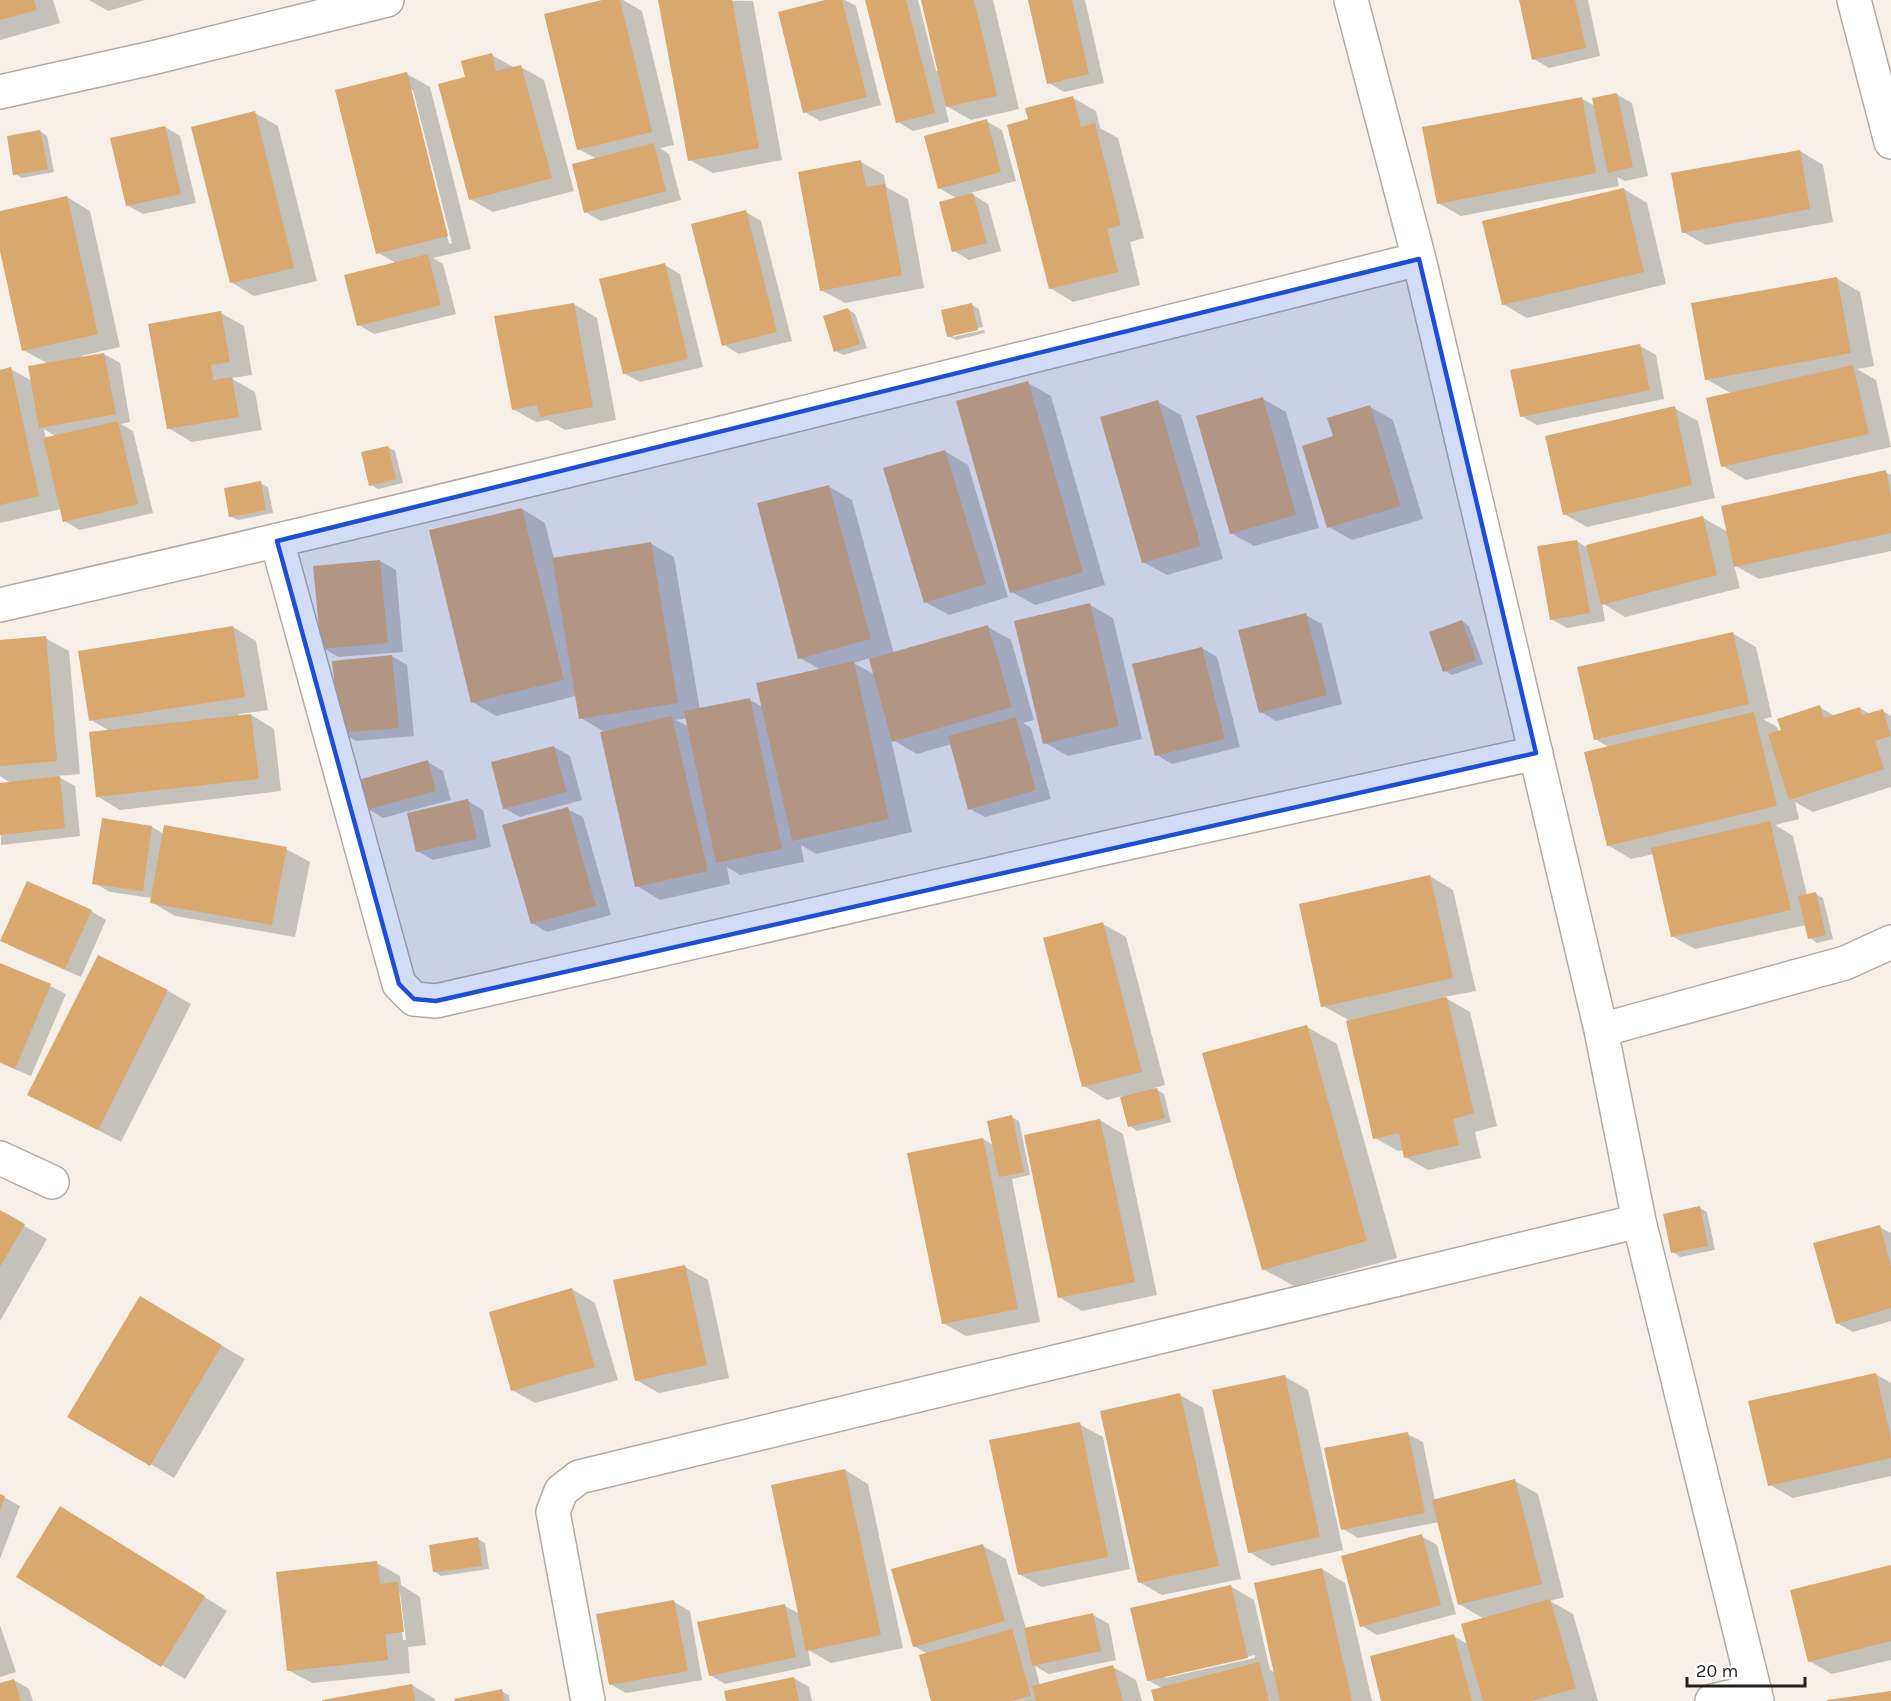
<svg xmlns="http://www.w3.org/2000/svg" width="1891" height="1701" viewBox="0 0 1891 1701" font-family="Karla,sans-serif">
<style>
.shadow{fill:#0003;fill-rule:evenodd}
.building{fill:#d8a86e}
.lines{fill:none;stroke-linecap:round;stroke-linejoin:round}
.minor-casing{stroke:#b1aba5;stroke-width:36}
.minor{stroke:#fff;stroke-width:33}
.marked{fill:#1d4ed8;fill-opacity:0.2;stroke:#1d4ed8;stroke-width:4.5;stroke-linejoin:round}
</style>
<rect width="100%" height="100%" fill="#f6f0e9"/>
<path class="shadow" d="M 0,0 L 53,0 L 60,23 L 0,40 Z
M 89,0 L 145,0 L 108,11 Z
M 608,0 L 623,0 L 642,11 L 674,145 L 660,148 L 669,154 L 681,200 L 601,221 L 585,212 L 597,159 L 578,149 Z
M 662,0 L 753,1 L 782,160 L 713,173 L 690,160 Z
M 831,0 L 845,0 L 856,6 L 881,105 L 820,121 L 805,112 Z
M 866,0 L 918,0 L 936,71 L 939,70 L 922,0 L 993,0 L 1019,109 L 971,120 L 945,105 L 949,122 L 913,131 L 898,122 Z
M 1030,0 L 1085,0 L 1104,83 L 1064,92 L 1049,83 Z
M 1520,0 L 1588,0 L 1600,56 L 1549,68 L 1534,59 Z
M 492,55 L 515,68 L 521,67 L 544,80 L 574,191 L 493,212 L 470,199 L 467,78 Z
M 407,74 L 430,87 L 471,249 L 433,258 L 443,264 L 456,314 L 374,334 L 359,325 L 396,263 L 378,253 ZM 410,90 L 413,90 L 452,243 L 449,244 Z
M 1616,94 L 1632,103 L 1648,176 L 1625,181 L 1617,177 L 1619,186 L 1461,216 L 1438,203 L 1581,98 L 1595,106 Z
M 1073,98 L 1096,111 L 1100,128 L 1118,138 L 1144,238 L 1130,242 L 1140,285 L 1073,302 L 1050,288 L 1029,120 Z
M 255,113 L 278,126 L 317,281 L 254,296 L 231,282 Z
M 986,121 L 1002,130 L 1016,181 L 970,193 L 988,204 L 1001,251 L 969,260 L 954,251 L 958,199 L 939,188 Z
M 165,127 L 180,136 L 196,203 L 143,214 L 127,205 Z
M 40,131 L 47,136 L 54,172 L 22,178 L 15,174 Z
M 1800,151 L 1823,165 L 1833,222 L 1706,245 L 1683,232 Z
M 861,162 L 884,175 L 886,187 L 908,199 L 924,288 L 845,303 L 821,290 Z
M 1624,189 L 1647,203 L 1666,284 L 1527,318 L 1503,304 Z
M 67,197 L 90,211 L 120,347 L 81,356 L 82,358 L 104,354 L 120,363 L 130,422 L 121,424 L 133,431 L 153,513 L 80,530 L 64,521 L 61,509 L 0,523 L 0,371 L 11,369 L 32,381 L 49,364 L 23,350 L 0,244 L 0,213 ZM 44,429 L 57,437 L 46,439 Z
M 746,212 L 761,221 L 792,341 L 739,354 L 724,345 Z
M 665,265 L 680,274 L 703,367 L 640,382 L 624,373 Z
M 1836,278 L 1860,292 L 1874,366 L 1857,369 L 1876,380 L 1891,447 L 1746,480 L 1723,466 L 1732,394 L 1706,379 Z
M 574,304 L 597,318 L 616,420 L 565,430 L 548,420 L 536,422 L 513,409 Z
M 972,305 L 979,309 L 983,327 L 953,334 L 953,337 L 984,330 L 985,333 L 956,340 L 948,336 Z
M 848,309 L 855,314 L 867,348 L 843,355 L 836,351 Z
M 221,313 L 244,326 L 252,375 L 231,378 L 255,392 L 262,430 L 192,442 L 168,428 Z
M 1640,346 L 1656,355 L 1664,399 L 1537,425 L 1521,416 Z
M 1028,383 L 1051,396 L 1105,585 L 1035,605 L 1012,592 Z
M 1263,399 L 1286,412 L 1319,528 L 1254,546 L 1231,533 Z
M 1158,402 L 1181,415 L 1223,559 L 1167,575 L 1143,562 Z
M 1369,406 L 1393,420 L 1423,519 L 1352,540 L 1329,527 L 1334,437 Z
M 1674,408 L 1698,421 L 1715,498 L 1587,527 L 1564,514 Z
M 388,447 L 395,451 L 403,483 L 378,489 L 371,485 Z
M 945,451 L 968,465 L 1008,597 L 949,615 L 925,602 Z
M 1885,472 L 1891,475 L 1891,551 L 1759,579 L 1734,565 L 1740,588 L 1625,617 L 1602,603 L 1605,621 L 1567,628 L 1551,619 L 1577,541 L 1586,547 L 1703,518 L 1728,532 Z
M 260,483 L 268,487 L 273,513 L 238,520 L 230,516 Z
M 828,486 L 852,500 L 894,654 L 988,627 L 1011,640 L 1034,720 L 1023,723 L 1031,728 L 1051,799 L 985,817 L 970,809 L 952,744 L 917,754 L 891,739 L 912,832 L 816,854 L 801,845 L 804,862 L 740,875 L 727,867 L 730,884 L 660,900 L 637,886 L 606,733 L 581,718 L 576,696 L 496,716 L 473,702 L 522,509 L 545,523 L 554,559 L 650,543 L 674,557 L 700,710 L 750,700 L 763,707 L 821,670 L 800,658 ZM 870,658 L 875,675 L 854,663 ZM 687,718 L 689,727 L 676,720 Z
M 380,561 L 396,570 L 403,652 L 338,657 L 323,648 Z
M 1090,605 L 1113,618 L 1142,739 L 1068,756 L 1045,743 Z
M 1306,615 L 1322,624 L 1342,704 L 1276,721 L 1261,712 Z
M 1462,621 L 1469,626 L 1483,664 L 1452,675 L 1445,671 Z
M 233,627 L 256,641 L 268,710 L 239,714 L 239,717 L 251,715 L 274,729 L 281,791 L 120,810 L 97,796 L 110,731 L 91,720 L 80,652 Z
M 1732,633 L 1756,647 L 1772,717 L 1763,719 L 1777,727 L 1779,732 L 1819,707 L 1835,716 L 1860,708 L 1870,714 L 1883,711 L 1891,716 L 1891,787 L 1813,812 L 1795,802 L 1799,819 L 1775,825 L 1793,836 L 1807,895 L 1815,894 L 1823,898 L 1833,939 L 1817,943 L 1810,938 L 1806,925 L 1695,949 L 1672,936 L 1654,854 L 1631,859 L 1608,845 L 1610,748 L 1595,739 Z
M 45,638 L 69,651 L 80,774 L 57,776 L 75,786 L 80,836 L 1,845 L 0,784 L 11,783 L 0,776 L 0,642 Z
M 1202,648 L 1217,657 L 1240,747 L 1172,764 L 1157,755 Z
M 392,656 L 407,665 L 414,736 L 356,741 L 341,732 Z
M 554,747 L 570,756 L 582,800 L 520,817 L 504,808 Z
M 428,762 L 443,771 L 451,800 L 409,811 L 409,814 L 468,801 L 483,810 L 491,847 L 433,860 L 417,851 L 408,811 L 383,818 L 368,809 Z
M 567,809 L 583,817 L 611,915 L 547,932 L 532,923 Z
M 103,820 L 152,827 L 164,834 L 286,849 L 310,862 L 295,937 L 175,916 L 151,902 L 152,898 L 110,892 L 94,883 Z
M 1430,876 L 1453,890 L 1476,991 L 1444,997 L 1470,1012 L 1497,1126 L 1475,1132 L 1481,1158 L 1428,1170 L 1405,1157 L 1404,1150 L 1398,1151 L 1375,1138 L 1347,1019 L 1323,1006 Z
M 91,911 L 106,920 L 81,977 L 17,949 L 2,940 Z
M 1103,924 L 1126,937 L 1165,1085 L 1154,1088 L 1164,1094 L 1171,1122 L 1137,1131 L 1130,1126 L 1122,1096 L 1107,1100 L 1084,1086 Z
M 0,965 L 50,986 L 66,994 L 31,1076 L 0,1063 Z
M 168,991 L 191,1004 L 121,1142 L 29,1094 Z
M 1307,1027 L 1337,1044 L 1397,1258 L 1294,1286 L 1263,1269 Z
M 1012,1117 L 1019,1121 L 1030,1175 L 1012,1179 L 1040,1322 L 966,1336 L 943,1323 L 983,1139 L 993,1145 Z
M 1100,1120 L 1123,1134 L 1157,1295 L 1082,1311 L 1059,1297 Z
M 1700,1208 L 1707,1212 L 1715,1250 L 1680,1257 L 1673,1252 Z
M 0,1212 L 47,1239 L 0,1321 Z
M 1879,1227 L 1891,1233 L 1891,1321 L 1853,1332 L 1837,1323 Z
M 685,1267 L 708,1280 L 729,1378 L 659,1393 L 636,1380 Z
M 572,1289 L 595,1303 L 618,1380 L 535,1403 L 512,1390 Z
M 140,1298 L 245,1359 L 174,1478 L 70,1416 Z
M 1875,1374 L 1891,1383 L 1891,1476 L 1793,1498 L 1770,1485 Z
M 1284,1376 L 1308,1390 L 1343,1550 L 1272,1566 L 1249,1552 Z
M 1180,1395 L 1203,1408 L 1241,1579 L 1162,1595 L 1139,1582 Z
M 1079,1424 L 1103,1437 L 1130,1569 L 1042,1587 L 1019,1574 Z
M 1407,1434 L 1423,1442 L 1435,1501 L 1515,1481 L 1538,1494 L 1564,1597 L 1550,1601 L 1573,1614 L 1598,1701 L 1383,1701 L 1454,1636 L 1469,1645 L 1484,1619 L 1459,1604 L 1439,1522 L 1358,1538 L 1343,1529 Z
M 845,1470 L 868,1484 L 903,1648 L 831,1663 L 808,1650 L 811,1666 L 725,1684 L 710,1675 L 785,1606 L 800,1614 Z
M 0,1495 L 20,1506 L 0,1559 Z
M 84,1522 L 227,1611 L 185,1679 L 162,1665 Z
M 1421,1536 L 1437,1545 L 1456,1614 L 1377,1635 L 1362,1626 Z
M 478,1539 L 485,1543 L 489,1569 L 441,1576 L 434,1571 Z
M 983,1546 L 1006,1559 L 1026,1629 L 1093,1615 L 1109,1624 L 1116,1660 L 1049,1674 L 1035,1666 L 1040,1686 L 1113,1667 L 1136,1680 L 1142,1701 L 933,1701 L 928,1654 L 914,1646 Z
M 377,1563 L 400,1576 L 401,1585 L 420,1597 L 426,1645 L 408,1647 L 410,1673 L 312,1683 L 288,1670 ZM 397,1593 L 400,1593 L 406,1640 L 403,1640 Z
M 1891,1567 L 1891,1660 L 1832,1674 L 1809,1661 Z
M 1322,1569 L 1345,1583 L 1372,1701 L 1155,1701 L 1162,1688 L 1148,1680 L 1230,1586 L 1254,1600 L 1270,1670 L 1276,1673 ZM 1255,1655 L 1255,1658 L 1165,1678 L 1165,1675 Z
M 674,1602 L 690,1611 L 702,1680 L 626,1693 L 610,1684 Z
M 0,1625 L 16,1672 L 0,1677 Z
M 794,1678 L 809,1687 L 812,1701 L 727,1701 Z
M 14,1680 L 29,1689 L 33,1701 L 0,1701 L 0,1684 Z
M 412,1685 L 435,1699 L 435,1701 L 324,1701 Z
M 501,1691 L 509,1695 L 510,1701 L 456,1701 Z"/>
<path class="building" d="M 0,0 L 34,0 L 37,10 L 0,20 Z
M 602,0 L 620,0 L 652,132 L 577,150 L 544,14 Z
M 658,0 L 732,0 L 759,148 L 688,161 Z
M 825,0 L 842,0 L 867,97 L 803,113 L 778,12 Z
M 865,0 L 906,0 L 935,113 L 896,123 Z
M 921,0 L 974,0 L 997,96 L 946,107 Z
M 1028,0 L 1072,0 L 1089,74 L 1047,84 Z
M 1519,0 L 1575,0 L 1586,48 L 1532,60 Z
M 492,53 L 496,71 L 521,65 L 552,178 L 469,200 L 438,84 L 465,77 L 461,61 Z
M 407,72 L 448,236 L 376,254 L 335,90 Z
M 1617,93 L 1633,167 L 1608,173 L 1592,98 Z
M 1073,96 L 1081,127 L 1095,123 L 1121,225 L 1107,229 L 1118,272 L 1049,289 L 1007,125 L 1028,119 L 1025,108 Z
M 1582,97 L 1596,173 L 1437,204 L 1422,127 Z
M 255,111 L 294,268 L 230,283 L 191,127 Z
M 987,119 L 1001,172 L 938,189 L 924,136 Z
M 165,126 L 181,194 L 126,206 L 110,138 Z
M 40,130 L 48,169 L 13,175 L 7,136 Z
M 654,143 L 666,191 L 584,213 L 572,164 Z
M 1800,150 L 1810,209 L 1682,233 L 1671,173 Z
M 861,160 L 866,187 L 885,184 L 902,275 L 820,291 L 798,172 Z
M 1624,188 L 1644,272 L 1502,305 L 1482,221 Z
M 973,193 L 987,243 L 952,252 L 939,202 Z
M 67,196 L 98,334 L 22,351 L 0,251 L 0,211 Z
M 746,210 L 777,332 L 722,346 L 691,224 Z
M 428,254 L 441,305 L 357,326 L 344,275 Z
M 665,263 L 688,359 L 623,374 L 599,279 Z
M 1837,277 L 1851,353 L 1705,380 L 1691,303 Z
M 574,303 L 593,407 L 540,417 L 537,405 L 512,410 L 494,316 Z
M 972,303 L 978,330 L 947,337 L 941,310 Z
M 848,308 L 860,344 L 834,352 L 823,316 Z
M 221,311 L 230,362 L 211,365 L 213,380 L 232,377 L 239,417 L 167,429 L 148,324 Z
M 1640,344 L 1650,390 L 1520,417 L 1510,370 Z
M 104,353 L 116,414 L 39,428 L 28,366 Z
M 1853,365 L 1869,434 L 1721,467 L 1706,398 Z
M 11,367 L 39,496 L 0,505 L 0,370 Z
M 1028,381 L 1083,572 L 1010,593 L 956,401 Z
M 1263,397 L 1296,515 L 1230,534 L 1196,416 Z
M 1158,400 L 1201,546 L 1142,563 L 1100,417 Z
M 1370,405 L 1401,506 L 1327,528 L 1302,446 L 1333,436 L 1327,418 Z
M 1675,406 L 1692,485 L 1563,515 L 1545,436 Z
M 118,421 L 138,504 L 63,522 L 43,438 Z
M 388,446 L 396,479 L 369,486 L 361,452 Z
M 945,450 L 986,584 L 924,603 L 883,468 Z
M 1886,470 L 1891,496 L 1891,533 L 1734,567 L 1721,506 Z
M 261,481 L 266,510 L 229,517 L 224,488 Z
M 829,485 L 871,639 L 798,659 L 757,503 Z
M 522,508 L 564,680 L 471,703 L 429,530 Z
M 1703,516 L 1717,575 L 1601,605 L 1586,545 Z
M 1577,540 L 1590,613 L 1550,620 L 1537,546 Z
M 651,542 L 678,703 L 579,719 L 552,558 Z
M 380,560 L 388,643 L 321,649 L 313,566 Z
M 1090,603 L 1119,726 L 1043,744 L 1014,621 Z
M 1306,613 L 1327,695 L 1259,713 L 1238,630 Z
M 1462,620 L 1476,660 L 1443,672 L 1429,632 Z
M 988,625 L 1012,707 L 892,742 L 869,659 Z
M 233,626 L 245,697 L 89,721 L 78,651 Z
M 1733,632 L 1749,704 L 1594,740 L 1577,667 Z
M 46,636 L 57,761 L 0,766 L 0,640 Z
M 1202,647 L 1225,739 L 1155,756 L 1132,664 Z
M 392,655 L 399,728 L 340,733 L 332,661 Z
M 854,661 L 889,819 L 792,841 L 756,683 Z
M 750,698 L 782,849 L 716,863 L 684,711 Z
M 1820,705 L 1824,718 L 1860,707 L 1862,715 L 1883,709 L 1891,736 L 1875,741 L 1884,769 L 1789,800 L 1768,734 L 1781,730 L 1777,719 Z
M 1754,712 L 1777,806 L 1607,846 L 1584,752 Z
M 251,714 L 259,779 L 96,797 L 89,732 Z
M 672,716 L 708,871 L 635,887 L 600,732 Z
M 1016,717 L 1036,790 L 968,810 L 948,736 Z
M 554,746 L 567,792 L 503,809 L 491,762 Z
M 428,760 L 436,791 L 367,810 L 358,780 Z
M 60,776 L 65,828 L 0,835 L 0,783 Z
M 468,799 L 477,839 L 416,852 L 407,813 Z
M 568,807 L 596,906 L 531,924 L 502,825 Z
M 102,818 L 152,826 L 143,891 L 92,884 Z
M 1770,821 L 1791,910 L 1671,937 L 1651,848 Z
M 164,825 L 287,847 L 272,925 L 150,903 Z
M 1430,875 L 1453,978 L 1321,1007 L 1299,904 Z
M 27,881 L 92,910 L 65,969 L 0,941 Z
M 1816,892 L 1826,935 L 1808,939 L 1798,896 Z
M 1103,922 L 1142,1072 L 1082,1087 L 1043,938 Z
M 98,955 L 168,990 L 98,1130 L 27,1095 Z
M 0,963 L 51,984 L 15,1069 L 0,1062 Z
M 1447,997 L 1474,1113 L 1453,1119 L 1459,1145 L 1404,1158 L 1399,1133 L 1373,1139 L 1346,1021 Z
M 1307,1025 L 1367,1241 L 1262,1270 L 1202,1053 Z
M 1157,1088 L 1165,1118 L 1128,1127 L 1120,1097 Z
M 1012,1115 L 1024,1172 L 999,1177 L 987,1121 Z
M 1100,1119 L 1135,1282 L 1058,1298 L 1024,1135 Z
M 983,1138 L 1018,1309 L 942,1324 L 907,1153 Z
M 1700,1206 L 1708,1246 L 1671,1253 L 1663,1214 Z
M 0,1210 L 25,1224 L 0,1267 Z
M 1880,1225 L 1891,1266 L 1891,1308 L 1836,1324 L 1813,1243 Z
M 685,1265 L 707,1365 L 635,1381 L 613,1280 Z
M 572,1288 L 595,1367 L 511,1391 L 489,1312 Z
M 140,1296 L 222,1345 L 150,1466 L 67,1417 Z
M 1876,1373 L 1891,1438 L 1891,1458 L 1768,1486 L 1748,1401 Z
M 1285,1375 L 1320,1537 L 1248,1553 L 1212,1390 Z
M 1180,1393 L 1219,1566 L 1138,1583 L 1100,1411 Z
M 1080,1422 L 1108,1557 L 1018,1575 L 989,1440 Z
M 1408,1432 L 1425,1513 L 1341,1530 L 1324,1448 Z
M 845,1469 L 881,1635 L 806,1651 L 771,1485 Z
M 1515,1479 L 1542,1584 L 1458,1605 L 1432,1500 Z
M 0,1494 L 5,1496 L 0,1510 Z
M 60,1506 L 205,1596 L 161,1667 L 16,1577 Z
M 1422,1534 L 1441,1605 L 1360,1627 L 1341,1556 Z
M 478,1537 L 482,1566 L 433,1572 L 429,1545 Z
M 983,1544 L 1005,1621 L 913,1647 L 891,1569 Z
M 377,1561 L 380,1584 L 398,1582 L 404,1632 L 385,1634 L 388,1660 L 287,1671 L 276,1572 Z
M 1891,1565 L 1891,1641 L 1808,1662 L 1790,1590 Z
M 1322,1568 L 1352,1701 L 1280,1701 L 1254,1583 Z
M 1231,1585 L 1248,1658 L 1147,1681 L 1130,1608 Z
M 1550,1599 L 1576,1688 L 1531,1701 L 1483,1701 L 1461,1624 Z
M 674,1600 L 688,1671 L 609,1685 L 596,1614 Z
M 785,1604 L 796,1657 L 709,1676 L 697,1622 Z
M 1093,1613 L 1101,1651 L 1032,1666 L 1024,1628 Z
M 1012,1629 L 1031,1696 L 1011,1701 L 931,1701 L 919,1655 Z
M 1454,1634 L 1472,1701 L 1381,1701 L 1370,1656 Z
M 1259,1662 L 1269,1701 L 1154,1701 L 1151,1690 Z
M 1113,1665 L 1123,1701 L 1036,1701 L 1032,1686 Z
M 794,1677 L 799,1701 L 726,1701 L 724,1691 Z
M 14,1679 L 21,1701 L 0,1701 L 0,1683 Z
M 412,1684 L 415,1701 L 322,1701 L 322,1700 Z
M 502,1689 L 504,1701 L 455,1701 L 454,1699 Z
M 1891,1691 L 1891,1701 L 1827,1701 L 1827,1700 Z"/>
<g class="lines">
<g class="minor-casing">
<path id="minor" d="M 1351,0 L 1419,259 L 1601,1030 L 1639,1221 L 1757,1701
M 1854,0 L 1891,142
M 0,92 L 152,58 L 387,0
M 277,541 L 399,984 L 414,999 L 436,1001 L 1105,848 L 1536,753
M 0,605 C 475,496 947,378 1419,259
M 1601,1030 L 1845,963 L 1891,942
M 0,1158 L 52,1182
M 588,1701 L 553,1512 L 561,1491 L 579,1477 L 1639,1221
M 1712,1701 L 1755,1691"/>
</g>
<use href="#minor" class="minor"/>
</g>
<path class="marked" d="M 1419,259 L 1536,753 L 436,1001 L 414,999 L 399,984 L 277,541 Z"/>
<path d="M1687 1677v9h118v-9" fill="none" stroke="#23211e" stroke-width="3"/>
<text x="1696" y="1677" font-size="18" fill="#23211e" stroke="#ffffff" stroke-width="4.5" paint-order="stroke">20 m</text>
</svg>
